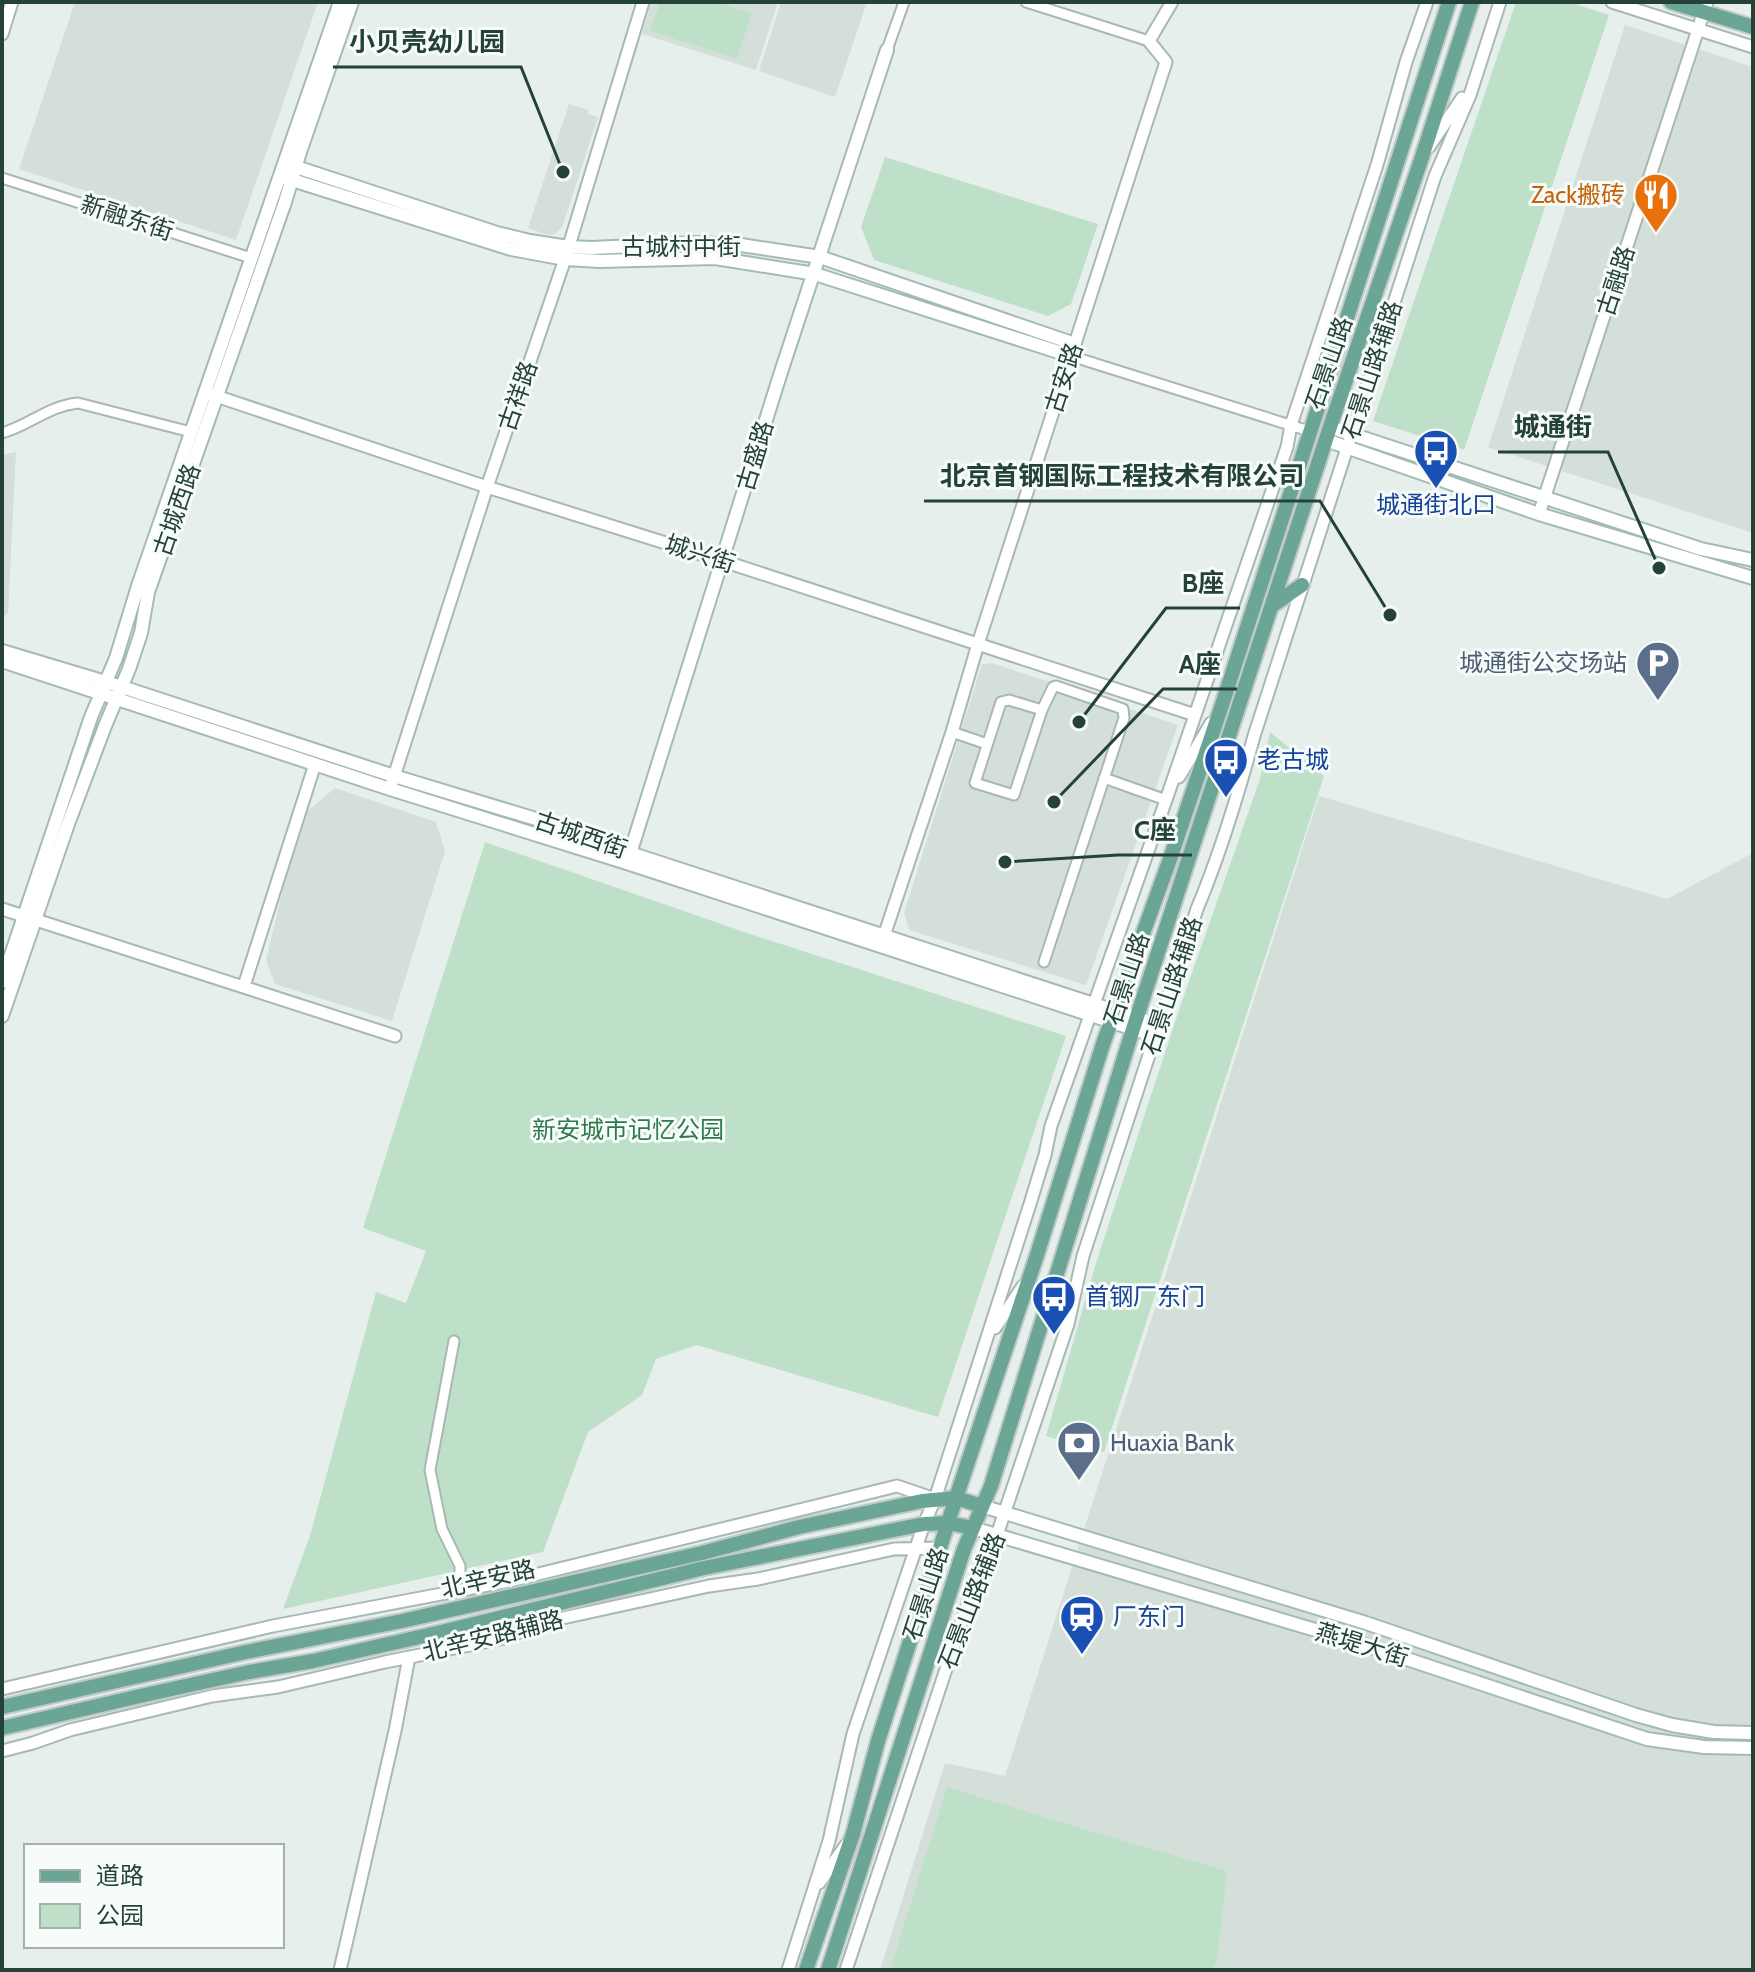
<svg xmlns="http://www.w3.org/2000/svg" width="1755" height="1972" viewBox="0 0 1755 1972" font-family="Cabin,'Noto Sans SC',sans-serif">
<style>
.built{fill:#d4dfda}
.green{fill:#bfe0c8}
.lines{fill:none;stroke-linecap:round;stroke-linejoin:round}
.minor-casing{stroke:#a8b8b2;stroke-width:13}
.tertiary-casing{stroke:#a8b8b2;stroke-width:15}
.secondary-casing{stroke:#a4bbb3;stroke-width:16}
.primary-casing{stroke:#c2cac8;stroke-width:18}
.minor{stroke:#fff;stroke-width:9}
.tertiary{stroke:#fff;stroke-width:11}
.secondary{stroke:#fff;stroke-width:12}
.primary{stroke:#6aa596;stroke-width:14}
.labels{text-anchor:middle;stroke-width:6;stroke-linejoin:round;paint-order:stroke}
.food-label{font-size:24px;fill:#c56008;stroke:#f7fbf9;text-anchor:end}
.street-label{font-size:24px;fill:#24423a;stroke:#f7fbf9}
.transit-label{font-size:24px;fill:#164399;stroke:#f7fbf9;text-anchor:start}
.service-label{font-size:24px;fill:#4e5e75;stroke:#f7fbf9;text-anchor:end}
.park-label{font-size:24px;fill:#2d7a4b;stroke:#f7fbf9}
.leader{fill:none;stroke:#24423a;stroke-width:3}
.callout-dot{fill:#24423a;stroke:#f7fbf9;stroke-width:3}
.callout-label{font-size:26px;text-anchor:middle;font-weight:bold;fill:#24423a;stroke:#f7fbf9;stroke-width:6;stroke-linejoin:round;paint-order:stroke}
</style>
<rect width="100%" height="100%" fill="#e6efeb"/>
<path class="built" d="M 75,2 L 318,2 L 236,240 L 19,169 Z
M 651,2 L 778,2 L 756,70 L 642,34 Z
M 781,2 L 867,2 L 835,97 L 759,71 Z
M 1625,25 L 1753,67 L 1753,533 L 1488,447 Z
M 569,104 L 589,110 L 588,114 L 598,117 L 562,228 L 554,234 L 548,235 L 528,228 Z
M 16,452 L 8,613 L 2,619 L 2,455 Z
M 992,663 L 1178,725 L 1086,985 L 909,930 L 904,913 L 982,664 Z
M 335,788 L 436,822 L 445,851 L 392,1021 L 275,984 L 266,960 L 300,817 Z
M 1319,796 L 1667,899 L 1753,853 L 1753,1970 L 880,1970 L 945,1763 L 1005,1776 Z"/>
<path class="green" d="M 660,2 L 716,2 L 752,13 L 737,59 L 650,31 Z
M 1516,2 L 1569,2 L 1609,15 L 1464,450 L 1373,421 Z
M 885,157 L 1098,224 L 1071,304 L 1048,316 L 874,260 L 861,227 Z
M 1270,732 L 1324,776 L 1104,1452 L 1046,1436 L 1096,1263 L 1179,1010 L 1260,779 Z
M 485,842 L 747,933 L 1066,1036 L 938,1417 L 697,1345 L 656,1359 L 642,1395 L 588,1432 L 543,1552 L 283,1609 L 310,1536 L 376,1292 L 406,1303 L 426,1251 L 363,1228 Z
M 947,1787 L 1070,1825 L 1227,1871 L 1217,1962 L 1212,1970 L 890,1970 Z"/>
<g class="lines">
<g class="minor-casing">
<path id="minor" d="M 1026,2 L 1149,41
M 887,50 L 904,2
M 2,178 L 251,258
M 1071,356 L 1309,431
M 2,433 C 30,425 48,406 78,403 L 191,432
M 1009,700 L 1042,710 L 1014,795 L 975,783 L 1001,702 Z
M 1042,710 L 1053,687 L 1056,686 L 1123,709 L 1124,718 L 1044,962
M 952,732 L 987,744
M 1104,778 L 1166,800
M 454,1341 L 430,1470 L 442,1529 L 460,1566 L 460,1574 L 455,1579 L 456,1591"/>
</g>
<g class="tertiary-casing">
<path id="tertiary" d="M 1612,2 L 1753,47
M 2,34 L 12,2
M 1429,147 L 1462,98
M 210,394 L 487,487 L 723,561 L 1195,715
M 1539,514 L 1707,2
M 1179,777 L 1211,723
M 390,789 L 487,487 L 565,259 L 643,2
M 2,909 L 395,1036
M 882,942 L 952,732 L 978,644 L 1166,62 L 1149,41 L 1172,2
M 244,986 L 315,764
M 995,1328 L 1023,1286
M 2,1689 L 273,1626 L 510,1581 L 897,1486 L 935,1499
M 2,1751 L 33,1743 L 70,1730 L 212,1696 L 278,1687 L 385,1662 L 504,1638 L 549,1621 L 709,1586 L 758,1579 L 894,1549 L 940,1548
M 819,1883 L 846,1845
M 340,1970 L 395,1731 L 409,1657
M 788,1970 L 829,1841 L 853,1734 L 924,1524 L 935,1499 L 1030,1204 L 1045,1155 L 1051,1126 L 1166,800 L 1287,447 L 1291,425 L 1377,165 L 1406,62 L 1427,2
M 846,1970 L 970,1597 L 987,1550 L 997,1535 L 1068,1324 L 1083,1256 L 1197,909 C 1221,852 1238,795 1254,736 L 1435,176 L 1470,95 L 1500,2"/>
</g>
<g class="secondary-casing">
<path id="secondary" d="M 290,165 L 497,233 L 530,241 L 568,247 L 592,248 L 696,243 L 741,245 L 820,257 L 1075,344
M 286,178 L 511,249 L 565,259 L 600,261 L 715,258 L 815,274 L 1071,356
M 1330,427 L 1701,549 L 1753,560
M 1326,440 L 1539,514 L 1753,578
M 2,651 L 122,687 L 394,776 L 605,840 L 630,853 L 1158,1025
M 2,661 L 390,789 L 627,863 L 1155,1036
M 628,860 L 781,372 L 887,50
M 2,982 L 91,717 L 116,658 L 138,586 L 340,2
M 2,1016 L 68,824 L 105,726 L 129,669 L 141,633 L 148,592 L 285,202 L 300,152 L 352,2
M 982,1506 L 1366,1623 L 1636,1715 L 1672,1725 L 1714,1732 L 1753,1733
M 973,1528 L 1359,1643 L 1647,1739 L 1704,1747 L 1753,1748"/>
</g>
<g class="primary-casing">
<path id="primary" d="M 1671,2 L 1753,27
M 1273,605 L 1302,585
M 2,1707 L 246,1652 L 402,1621 L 702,1553 L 799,1527 L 922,1501 L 956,1498 L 982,1506
M 2,1728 L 140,1696 L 249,1672 L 313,1661 L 437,1633 L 704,1568 L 924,1524 L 948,1523 L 973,1528
M 806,1970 L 853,1834 L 878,1741 L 956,1498 L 1037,1255 L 1103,1044 L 1170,859 L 1222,705 L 1449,2
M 828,1970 L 964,1549 L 991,1486 L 1133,1029 L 1330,427 L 1422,157 L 1472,2"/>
</g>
<use href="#minor" class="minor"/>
<use href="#tertiary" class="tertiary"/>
<use href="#secondary" class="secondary"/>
<use href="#primary" class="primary"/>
</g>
<defs>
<g id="restaurant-pin" transform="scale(2.3)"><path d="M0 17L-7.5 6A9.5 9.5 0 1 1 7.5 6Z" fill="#e8710a" stroke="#f7fbf9"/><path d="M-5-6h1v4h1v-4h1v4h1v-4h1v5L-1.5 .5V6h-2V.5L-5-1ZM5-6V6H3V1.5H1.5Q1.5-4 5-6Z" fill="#fff"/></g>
<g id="bus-pin" transform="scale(2.3)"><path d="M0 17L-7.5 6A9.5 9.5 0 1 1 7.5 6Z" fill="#1a4fb4" stroke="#f7fbf9"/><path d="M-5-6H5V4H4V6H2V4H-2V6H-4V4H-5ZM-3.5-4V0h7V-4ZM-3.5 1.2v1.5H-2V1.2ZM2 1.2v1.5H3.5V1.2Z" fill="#fff"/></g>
<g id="parking-pin" transform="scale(2.3)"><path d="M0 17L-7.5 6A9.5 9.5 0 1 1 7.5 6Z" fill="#5c6f8a" stroke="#f7fbf9"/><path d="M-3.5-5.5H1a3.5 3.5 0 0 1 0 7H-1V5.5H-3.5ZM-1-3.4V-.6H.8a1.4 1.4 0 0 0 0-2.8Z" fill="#fff"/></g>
<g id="bank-pin" transform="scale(2.3)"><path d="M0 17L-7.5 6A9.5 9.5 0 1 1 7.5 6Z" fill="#5c6f8a" stroke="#f7fbf9"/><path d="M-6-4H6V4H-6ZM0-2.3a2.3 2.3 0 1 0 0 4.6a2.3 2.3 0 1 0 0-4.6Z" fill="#fff"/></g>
<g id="station-pin" transform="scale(2.3)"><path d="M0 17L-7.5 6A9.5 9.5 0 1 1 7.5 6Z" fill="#1a4fb4" stroke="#f7fbf9"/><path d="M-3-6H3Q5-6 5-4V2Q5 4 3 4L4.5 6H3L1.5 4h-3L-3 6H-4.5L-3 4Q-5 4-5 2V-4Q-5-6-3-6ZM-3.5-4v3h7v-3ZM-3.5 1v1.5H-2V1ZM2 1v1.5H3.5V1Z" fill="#fff"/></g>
</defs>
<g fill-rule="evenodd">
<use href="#restaurant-pin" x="1656" y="195"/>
<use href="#bus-pin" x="1436" y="451"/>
<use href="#parking-pin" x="1658" y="663"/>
<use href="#bus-pin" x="1226" y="760"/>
<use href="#bus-pin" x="1054" y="1297"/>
<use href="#bank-pin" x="1079" y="1443"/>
<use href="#station-pin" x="1082" y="1617"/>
</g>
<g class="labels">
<g class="food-label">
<text x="1625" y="203">Zack搬砖</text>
</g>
<g class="street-label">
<text transform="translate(127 218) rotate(18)" y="8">新融东街</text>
<text x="681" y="255">古城村中街</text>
<text transform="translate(1616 281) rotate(-72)" y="8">古融路</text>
<text transform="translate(1329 363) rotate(-71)" y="8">石景山路</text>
<text transform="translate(1372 370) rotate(-72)" y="8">石景山路辅路</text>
<text transform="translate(1064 378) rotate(-72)" y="8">古安路</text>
<text transform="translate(518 396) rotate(-71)" y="8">古祥路</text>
<text transform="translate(755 456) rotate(-73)" y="8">古盛路</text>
<text transform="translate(177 510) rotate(-71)" y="8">古城西路</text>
<text transform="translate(700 554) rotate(18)" y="8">城兴街</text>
<text transform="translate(581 835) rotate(19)" y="8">古城西街</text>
<text transform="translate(1127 979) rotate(-72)" y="8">石景山路</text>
<text transform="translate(1172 986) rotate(-72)" y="8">石景山路辅路</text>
<text transform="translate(488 1579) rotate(-13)" y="8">北辛安路</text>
<text transform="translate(926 1594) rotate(-72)" y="8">石景山路</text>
<text transform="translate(972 1601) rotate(-69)" y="8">石景山路辅路</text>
<text transform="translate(493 1636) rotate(-14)" y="8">北辛安路辅路</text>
<text transform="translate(1362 1645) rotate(17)" y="8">燕堤大街</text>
</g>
<g class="transit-label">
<text x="1436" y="513" text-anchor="middle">城通街北口</text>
<text x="1257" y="768">老古城</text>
<text x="1085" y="1305">首钢厂东门</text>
<text x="1113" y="1625">厂东门</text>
</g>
<g class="service-label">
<text x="1627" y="671">城通街公交场站</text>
<text x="1110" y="1451" text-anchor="start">Huaxia Bank</text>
</g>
<g class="park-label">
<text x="628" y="1138">新安城市记忆公园</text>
</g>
</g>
<path class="leader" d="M563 172L521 67H333M1659 568L1608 452H1498M1390 615L1320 501H924M1079 722L1166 608H1240M1054 802L1163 689H1237M1005 862L1118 855H1192"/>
<g class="callout-dot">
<circle cx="563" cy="172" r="8"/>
<circle cx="1659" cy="568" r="8"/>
<circle cx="1390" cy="615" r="8"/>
<circle cx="1079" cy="722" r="8"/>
<circle cx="1054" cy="802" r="8"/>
<circle cx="1005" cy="862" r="8"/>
</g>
<g class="callout-label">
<text x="427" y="51">小贝壳幼儿园</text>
<text x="1553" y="436">城通街</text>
<text x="1122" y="485">北京首钢国际工程技术有限公司</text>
<text x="1203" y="592">B座</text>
<text x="1200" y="673">A座</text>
<text x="1155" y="839">C座</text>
</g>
<rect width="1755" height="1972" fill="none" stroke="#24423a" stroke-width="8"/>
<rect x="24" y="1844" width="260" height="104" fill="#f7fbf9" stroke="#a3b1ad" stroke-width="2"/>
<rect x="40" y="1870" width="40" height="12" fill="#6aa596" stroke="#a3b1ad" stroke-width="2"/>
<text x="96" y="1884" font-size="24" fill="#24423a">道路</text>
<rect x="40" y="1904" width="40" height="24" fill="#bfe0c8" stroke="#a3b1ad" stroke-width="2"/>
<text x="96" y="1924" font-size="24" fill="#24423a">公园</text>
</svg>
